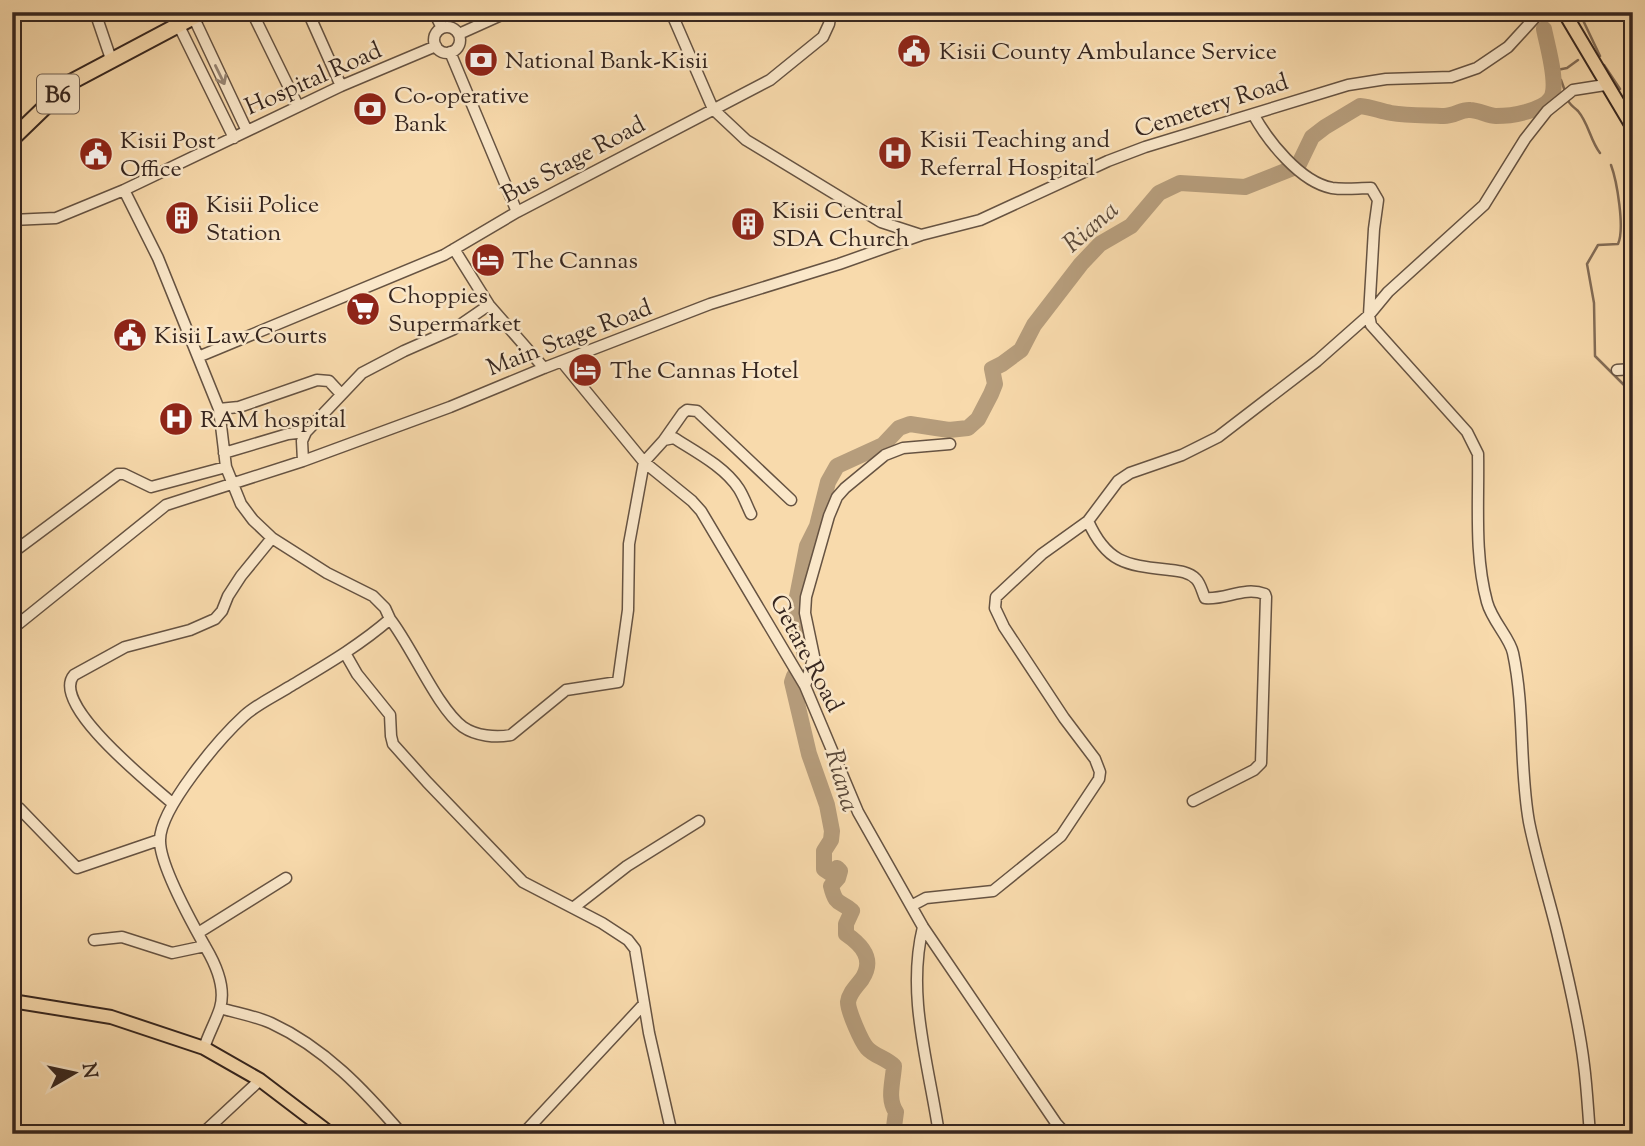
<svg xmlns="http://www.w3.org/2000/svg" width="1645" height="1146" viewBox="0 0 1645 1146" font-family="'Sorts Mill Goudy',serif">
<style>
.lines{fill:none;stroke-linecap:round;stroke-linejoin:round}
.stream{stroke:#836d57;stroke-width:2.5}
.river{stroke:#b69d7c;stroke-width:16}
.minor-casing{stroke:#665342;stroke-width:13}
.major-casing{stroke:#36261f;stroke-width:16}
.highway-casing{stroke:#36261f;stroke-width:18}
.minor{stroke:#fae7c9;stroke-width:10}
.major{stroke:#f8daac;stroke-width:12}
.highway{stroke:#f8daac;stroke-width:14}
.oneway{stroke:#988674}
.labels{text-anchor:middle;stroke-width:5;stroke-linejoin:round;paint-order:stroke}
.shield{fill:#fae7c9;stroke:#716052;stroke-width:2}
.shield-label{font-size:23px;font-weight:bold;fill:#36261f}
.poi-label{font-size:24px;fill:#36261f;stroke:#fae7c9;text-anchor:start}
.street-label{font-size:24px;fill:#36261f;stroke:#fae7c9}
.water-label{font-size:26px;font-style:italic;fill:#5c4a3b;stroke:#fae7c9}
</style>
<rect width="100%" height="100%" fill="#f8daac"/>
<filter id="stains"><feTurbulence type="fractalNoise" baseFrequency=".00286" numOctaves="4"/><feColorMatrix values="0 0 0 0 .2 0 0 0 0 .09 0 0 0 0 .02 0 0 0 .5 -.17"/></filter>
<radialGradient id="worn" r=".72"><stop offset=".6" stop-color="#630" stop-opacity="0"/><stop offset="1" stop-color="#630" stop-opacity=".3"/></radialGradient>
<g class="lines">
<path class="stream" d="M 1581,16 L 1600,56
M 1604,65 L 1620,89
M 1552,71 L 1567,68 L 1578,60
M 1553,77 L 1561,80 L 1565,91
M 1567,98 C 1569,105 1573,106 1578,111 C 1589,124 1590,140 1600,153
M 1611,165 C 1617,181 1625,229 1618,244 L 1598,245 L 1587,264 L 1594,303 L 1595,356 L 1633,394"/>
<path class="river" d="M 804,654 L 804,644 L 799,633 L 795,607 L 807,546 L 817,526 L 828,482 L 837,466 L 883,445 L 899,428 L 910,424 L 949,430 L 968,428 L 978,419 L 991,394 L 995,384 L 992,369 L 1002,364 L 1021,350 L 1034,325 L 1081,264 L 1100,244 L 1131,226 L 1159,193 L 1180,183 L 1245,187 L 1298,166 L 1312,137 L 1325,127 L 1360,106 C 1371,107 1380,111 1391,113 C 1409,116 1428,115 1444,116 C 1454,116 1462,109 1470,110 C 1479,110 1488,116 1496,116 C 1511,116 1543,111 1551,98 C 1559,84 1547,45 1544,29
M 794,676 L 792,682 L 809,754 L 827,805 L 832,831 L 831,840 L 824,851 L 824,869 L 830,873 L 837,868 L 840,871 L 838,878 L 831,886 C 836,907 840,900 852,911 L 846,924 L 846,934 C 862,945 875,959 862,979 C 857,986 849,993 848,1002 C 848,1011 861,1041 867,1048 C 874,1056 886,1058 894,1066 C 893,1082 887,1099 896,1112 L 894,1127 L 896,1134"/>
<g class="minor-casing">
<path id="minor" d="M 95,12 L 112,62
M 252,12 L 298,106
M 308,12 L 341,86
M 434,12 L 442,28
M 671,12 L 713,109 L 746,140 L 881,222 L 921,235
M 192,14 L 247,131
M 179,26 L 234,138
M434 40a13 13 0 1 1 26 0a13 13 0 1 1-26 0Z
M 459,34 L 508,12
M 450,52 L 517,212
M 1253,114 C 1268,141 1300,182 1332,188 C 1345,190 1358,188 1371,188 L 1378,200 L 1374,229 L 1369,315 L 1371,325 L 1467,432 L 1478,454 C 1479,503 1474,554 1487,602 C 1492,621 1510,638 1513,653 C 1525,709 1519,766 1529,822 C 1537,862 1550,901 1559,940 C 1569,981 1579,1023 1584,1065 C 1587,1088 1588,1111 1590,1134
M 124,190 L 158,258 L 219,409 L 226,467 L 241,504 L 253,520 L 272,538 L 327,573 L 373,596 L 385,608 L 390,619 C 359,646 324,666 289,687 C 275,696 257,704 244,716 C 220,738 159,809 160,841 C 160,866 193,925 206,948 C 216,965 226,988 220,1008 C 216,1021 208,1035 204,1048
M 12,220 L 56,218 L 124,190 L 341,86 L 436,46
M 454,249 L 489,305 L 544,368
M 198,357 L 444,255 L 517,212 L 770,80 L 823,37 L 829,24 L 831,12
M 562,362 L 644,462 L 692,501 L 701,511 L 805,686 L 858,812 L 923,927 L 1056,1123 L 1066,1134
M 1617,370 L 1633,369
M 219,409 L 239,407 L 317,380 L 329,381 L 341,394
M 664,440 L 683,413 L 687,410 L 697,411 L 791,500
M 224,453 L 288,434 L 306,432
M 303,461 L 302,441 L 306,432 L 362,373 L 404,351 L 454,329 L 489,305
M 1088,521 C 1107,564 1127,565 1170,570 C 1179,571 1189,572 1196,579 C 1201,584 1202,592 1205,598 C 1226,600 1244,586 1265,594 L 1266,597 L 1261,763 L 1254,770 L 1193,801
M 12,553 L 118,474 L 124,474 L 151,487 L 226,467
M 390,619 C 412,647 438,709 463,727 C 476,736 496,738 511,735 L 566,690 L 618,682 L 628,610 L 629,544 L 644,462 L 664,440 L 674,438 C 696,452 725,467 739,489 C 744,497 747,506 751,514
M 12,629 L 166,505 L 303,461 L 450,407 L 544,368 L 710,304 L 839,264 L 921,235 L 980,220 L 1108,161 L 1145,147 L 1348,85 L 1386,79 L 1451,77 L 1477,68 L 1508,47 L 1540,12
M 345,653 L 357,674 L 390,715 L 391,736 L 393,744 L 427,782 L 523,882 L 602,923 L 628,940 L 635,949 L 649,1033 L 672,1134
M 805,686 L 814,656 L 805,613 L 806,597 L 829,516 L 837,497 L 845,488 L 885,455 L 903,448 L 950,444
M 172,803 C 152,785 49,704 74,675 L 125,647 L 190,630 L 215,619 L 222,611 L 228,596 L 241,576 L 272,538
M 19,808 L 77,868 L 159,840
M 911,906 L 926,898 L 993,891 L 1061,836 L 1099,779 L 1100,772 L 1095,759 L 1064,718 L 1004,627 L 995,608 L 996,597 L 1042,554 L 1088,521 L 1118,481 L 1130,473 L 1182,455 L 1218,437 L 1317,361 L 1369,315 L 1388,292 L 1484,205 L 1525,139 L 1547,111 L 1573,90 L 1605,85
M 573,908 L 627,866 L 699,821
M 923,927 C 906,996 929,1065 939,1134
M 198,933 L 286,878
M 94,940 L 122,937 L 172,953 L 205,946
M 220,1008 C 237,1013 255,1016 271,1023 C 325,1048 364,1090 402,1134
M 202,1134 L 260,1080
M 523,1134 L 644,1004"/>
</g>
<g class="major-casing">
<path id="major" d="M 1564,12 L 1633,128
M 12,1001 L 111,1017 L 204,1048 L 260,1080 L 331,1134"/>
</g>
<g class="highway-casing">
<path id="highway" d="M 12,139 L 71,82 L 203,12"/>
</g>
<use href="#minor" class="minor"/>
<use href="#major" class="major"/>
<use href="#highway" class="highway"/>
</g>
<defs><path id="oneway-shaft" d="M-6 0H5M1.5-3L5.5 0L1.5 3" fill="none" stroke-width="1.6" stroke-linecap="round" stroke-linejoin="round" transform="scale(1.75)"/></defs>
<use class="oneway" href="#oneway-shaft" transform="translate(220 75) rotate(64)"/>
<defs>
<g id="civic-disc" transform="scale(1.75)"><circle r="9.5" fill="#8f2418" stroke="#fae7c9"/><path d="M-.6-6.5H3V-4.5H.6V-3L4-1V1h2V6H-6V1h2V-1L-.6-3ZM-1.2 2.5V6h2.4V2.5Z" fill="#fff"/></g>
<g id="bank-disc" transform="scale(1.75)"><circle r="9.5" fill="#8f2418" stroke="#fae7c9"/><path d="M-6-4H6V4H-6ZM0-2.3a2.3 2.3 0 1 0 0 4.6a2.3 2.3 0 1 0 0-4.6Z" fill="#fff"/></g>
<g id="hospital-disc" transform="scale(1.75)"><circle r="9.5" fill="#8f2418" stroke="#fae7c9"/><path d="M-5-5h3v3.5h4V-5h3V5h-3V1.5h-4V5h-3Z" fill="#fff"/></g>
<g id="building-disc" transform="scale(1.75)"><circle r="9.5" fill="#8f2418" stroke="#fae7c9"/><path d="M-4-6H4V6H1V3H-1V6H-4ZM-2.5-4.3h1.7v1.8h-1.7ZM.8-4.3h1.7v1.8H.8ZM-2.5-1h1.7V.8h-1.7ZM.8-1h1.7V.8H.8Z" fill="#fff"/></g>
<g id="hotel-disc" transform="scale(1.75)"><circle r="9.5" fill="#8f2418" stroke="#fae7c9"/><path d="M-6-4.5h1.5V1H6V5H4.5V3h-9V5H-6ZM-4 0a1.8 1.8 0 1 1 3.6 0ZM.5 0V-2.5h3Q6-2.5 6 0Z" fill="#fff"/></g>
<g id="supermarket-disc" transform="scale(1.75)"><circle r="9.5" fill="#8f2418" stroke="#fae7c9"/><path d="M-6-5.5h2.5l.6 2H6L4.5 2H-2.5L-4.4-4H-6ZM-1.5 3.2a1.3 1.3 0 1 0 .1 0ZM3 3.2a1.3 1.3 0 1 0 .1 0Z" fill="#fff"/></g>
</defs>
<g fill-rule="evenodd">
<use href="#civic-disc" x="914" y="51"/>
<use href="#bank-disc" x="481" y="60"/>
<use href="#bank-disc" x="370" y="109"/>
<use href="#hospital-disc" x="895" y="153"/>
<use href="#civic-disc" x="96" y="154"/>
<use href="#building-disc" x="182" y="218"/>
<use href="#building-disc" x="748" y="224"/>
<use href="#hotel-disc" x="488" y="260"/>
<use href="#supermarket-disc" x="363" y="309"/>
<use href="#civic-disc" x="130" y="335"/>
<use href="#hotel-disc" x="585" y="370"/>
<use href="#hospital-disc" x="176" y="419"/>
</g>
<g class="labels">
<rect class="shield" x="37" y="74.5" width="42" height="39" rx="5"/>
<g class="shield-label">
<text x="58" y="102">B6</text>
</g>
<g class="poi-label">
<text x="939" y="59">Kisii County Ambulance Service</text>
<text x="505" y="68">National Bank-Kisii</text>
<text x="394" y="103">Co-operative<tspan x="394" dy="28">Bank</tspan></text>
<text x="920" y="147">Kisii Teaching and<tspan x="920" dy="28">Referral Hospital</tspan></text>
<text x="120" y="148">Kisii Post<tspan x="120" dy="28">Office</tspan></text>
<text x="206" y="212">Kisii Police<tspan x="206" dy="28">Station</tspan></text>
<text x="772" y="218">Kisii Central<tspan x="772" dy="28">SDA Church</tspan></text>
<text x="512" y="268">The Cannas</text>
<text x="388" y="303">Choppies<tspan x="388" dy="28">Supermarket</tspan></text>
<text x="154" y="343">Kisii Law Courts</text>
<text x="610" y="378">The Cannas Hotel</text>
<text x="200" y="427">RAM hospital</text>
</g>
<g class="street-label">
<text transform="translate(313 78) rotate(-24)" y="8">Hospital Road</text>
<text transform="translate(1211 105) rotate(-18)" y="8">Cemetery Road</text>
<text transform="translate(573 159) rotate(-28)" y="8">Bus Stage Road</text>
<text transform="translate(569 337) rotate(-21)" y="8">Main Stage Road</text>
<text transform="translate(807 653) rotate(62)" y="8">Getare Road</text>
</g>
<g class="water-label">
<text transform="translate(1090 226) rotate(-41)" y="9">Riana</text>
<text transform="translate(843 780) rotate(74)" y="9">Riana</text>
</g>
</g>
<rect width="1645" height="1146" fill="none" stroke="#f8daac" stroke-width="42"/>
<rect x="14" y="14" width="1617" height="1118" fill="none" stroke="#36261f" stroke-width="3.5"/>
<rect x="21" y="21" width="1603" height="1104" fill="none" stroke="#36261f" stroke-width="2"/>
<g transform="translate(74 1073) rotate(81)" stroke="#fae7c9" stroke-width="5" paint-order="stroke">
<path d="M0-5L12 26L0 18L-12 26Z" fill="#36261f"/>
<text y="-10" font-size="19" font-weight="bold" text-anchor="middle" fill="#36261f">N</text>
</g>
<rect width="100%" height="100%" filter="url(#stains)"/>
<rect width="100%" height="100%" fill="url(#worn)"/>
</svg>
